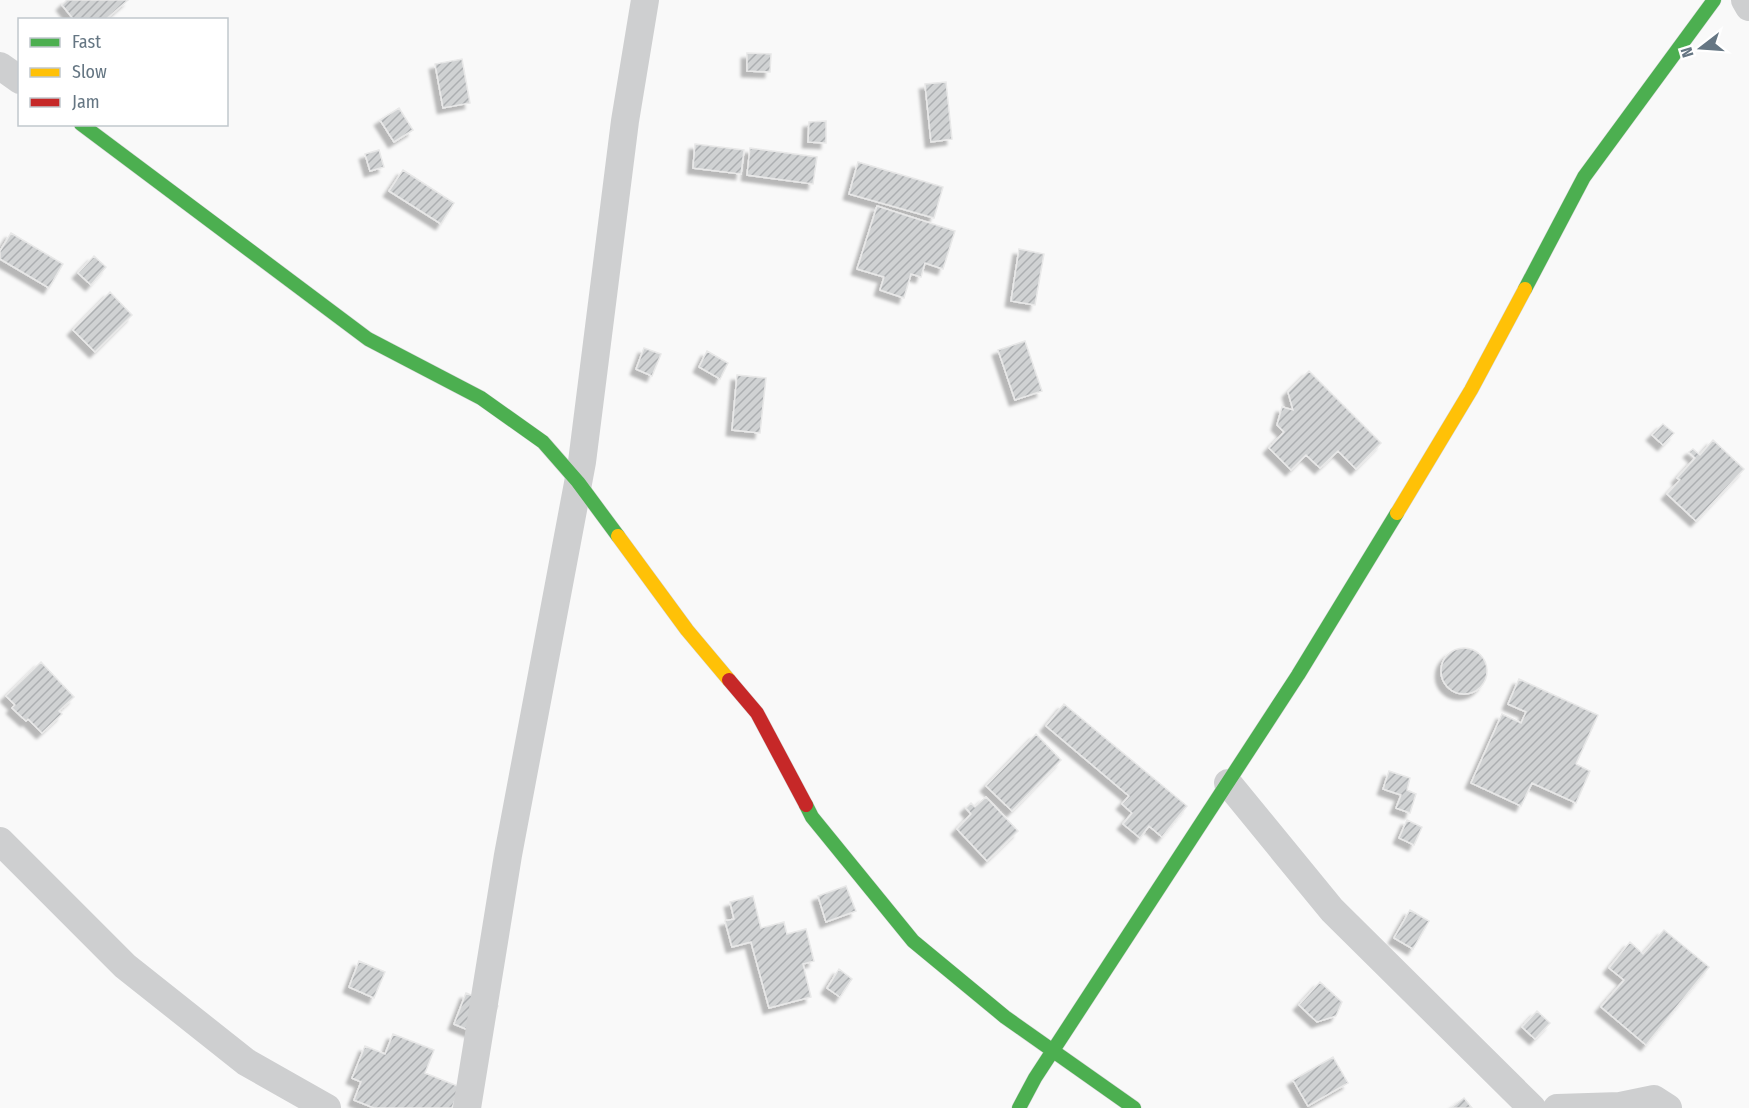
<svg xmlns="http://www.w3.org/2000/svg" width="1749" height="1108" viewBox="0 0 1749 1108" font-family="'Fira Sans Condensed',sans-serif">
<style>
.building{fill:url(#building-hatch);stroke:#e8e8e8;stroke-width:1.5;filter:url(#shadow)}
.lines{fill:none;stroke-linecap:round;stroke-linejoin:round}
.fast-casing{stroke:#d5d6d7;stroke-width:15}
.slow-casing{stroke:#d5d6d7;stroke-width:15}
.jam-casing{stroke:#d5d6d7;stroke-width:15}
.street{stroke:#cecfd0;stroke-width:28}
.fast{stroke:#4caf50;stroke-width:14}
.slow{stroke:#ffc107;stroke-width:14}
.jam{stroke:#c62828;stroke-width:14}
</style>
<defs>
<pattern id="building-hatch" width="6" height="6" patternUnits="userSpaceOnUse" patternTransform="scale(1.5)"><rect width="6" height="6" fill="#d0d2d3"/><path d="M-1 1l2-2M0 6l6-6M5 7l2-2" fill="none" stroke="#acafb1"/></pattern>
<filter id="shadow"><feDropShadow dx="-5.5" dy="5.5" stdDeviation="1.5" flood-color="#0004"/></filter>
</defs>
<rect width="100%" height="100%" fill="#f9f9f9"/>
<path class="building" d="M 67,0 L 128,0 L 105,20 L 74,20 L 62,5 Z
M 747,53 L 771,54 L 770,72 L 747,71 Z
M 462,59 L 470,103 L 443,108 L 435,64 Z
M 946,82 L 952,139 L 931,142 L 925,84 Z
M 399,108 L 413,130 L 394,142 L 380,120 Z
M 826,121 L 826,143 L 808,142 L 809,122 Z
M 695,144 L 744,150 L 741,174 L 693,168 Z
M 750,148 L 817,157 L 813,184 L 747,175 Z
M 379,150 L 384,167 L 370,171 L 365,154 Z
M 858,162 L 943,187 L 934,218 L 849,194 Z
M 403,170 L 454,203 L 441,224 L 389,191 Z
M 877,206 L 955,231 L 943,269 L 925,263 L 921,277 L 911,274 L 904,298 L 880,290 L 884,277 L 857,269 Z
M 11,233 L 63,264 L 49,288 L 0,259 L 0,251 Z
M 1019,249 L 1044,254 L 1035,305 L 1011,301 Z
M 94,256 L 106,267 L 91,285 L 78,273 Z
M 110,292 L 132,315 L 95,352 L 73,330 Z
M 1025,341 L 1042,391 L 1015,400 L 998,350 Z
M 644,348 L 661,354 L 652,376 L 636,369 Z
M 707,351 L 728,363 L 720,379 L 699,367 Z
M 1309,371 L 1381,443 L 1356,469 L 1338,451 L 1320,468 L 1306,455 L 1291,470 L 1269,448 L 1284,432 L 1277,425 L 1282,407 L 1293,410 L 1288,392 Z
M 737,375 L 766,378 L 760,433 L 732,430 Z
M 1663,424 L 1674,433 L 1663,445 L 1652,435 Z
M 1713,440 L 1744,469 L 1696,521 L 1667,494 L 1680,480 L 1677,478 L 1695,458 L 1689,452 L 1693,449 L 1700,455 Z
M1441 671a23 23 0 1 1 46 0a23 23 0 1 1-46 0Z
M 41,662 L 74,697 L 59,711 L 62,714 L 42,733 L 28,719 L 26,721 L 12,708 L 15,705 L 6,696 Z
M 1519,679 L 1598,715 L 1576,764 L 1590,771 L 1576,803 L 1532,783 L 1521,806 L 1471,783 L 1502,714 L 1521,723 L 1526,712 L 1508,704 Z
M 1064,704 L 1187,806 L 1162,837 L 1149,826 L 1140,838 L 1123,824 L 1132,813 L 1122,804 L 1129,796 L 1046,726 Z
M 1036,734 L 1061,760 L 1012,811 L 986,786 Z
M 1389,771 L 1410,778 L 1407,790 L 1416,794 L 1410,813 L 1396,808 L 1401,795 L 1383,789 Z
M 986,797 L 1018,831 L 987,861 L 957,829 L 971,814 L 966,808 L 971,803 L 975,807 Z
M 1407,820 L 1422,827 L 1414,845 L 1399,838 Z
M 846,886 L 856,911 L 826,922 L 818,896 Z
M 753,896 L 761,928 L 784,922 L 787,934 L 806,929 L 814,961 L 803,964 L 811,997 L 769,1008 L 751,942 L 732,947 L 725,921 L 734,919 L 730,902 Z
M 1410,910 L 1429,921 L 1413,949 L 1394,938 Z
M 1664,930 L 1709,967 L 1646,1045 L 1601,1007 L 1624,980 L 1609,968 L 1630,942 L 1643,954 Z
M 359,961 L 385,972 L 374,998 L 349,987 Z
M 839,969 L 852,979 L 840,997 L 827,988 Z
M 1320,982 L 1342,1002 L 1336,1016 L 1317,1022 L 1299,1005 Z
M 466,993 L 498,1006 L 485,1037 L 454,1024 Z
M 1537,1011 L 1550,1023 L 1535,1039 L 1522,1027 Z
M 393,1034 L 434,1050 L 425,1073 L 460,1087 L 452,1108 L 374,1108 L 354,1100 L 361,1082 L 352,1078 L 365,1046 L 385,1054 Z
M 1333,1057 L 1348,1083 L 1308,1106 L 1293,1080 Z
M 1464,1098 L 1472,1108 L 1451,1108 Z"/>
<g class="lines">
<g class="fast-casing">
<path id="fast" d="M 81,124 L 368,339 L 481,398 L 543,442 L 578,482 L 618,536
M 1525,289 L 1584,177 L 1714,0
M 806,805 L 812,817 L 913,941 L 1005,1017 L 1134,1108
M 1019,1108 L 1035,1078 L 1298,675 L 1397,513"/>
</g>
<g class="slow-casing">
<path id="slow" d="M 1397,513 L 1471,390 L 1525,289
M 618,536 L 687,630 L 729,680"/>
</g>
<g class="jam-casing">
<path id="jam" d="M 729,680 L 757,713 L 806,805"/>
</g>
<path class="street" d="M 1745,0 L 1749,7
M 0,66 L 20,80
M 1228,783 L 1332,910 L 1532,1108
M 0,841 L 125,966 L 246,1062 L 327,1108
M 467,1108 L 508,855 L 582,462 L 625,121 L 645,0
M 1557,1108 L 1620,1106 L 1654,1099 L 1668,1108"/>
<use href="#fast" class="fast"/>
<use href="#slow" class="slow"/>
<use href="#jam" class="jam"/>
</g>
<rect x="18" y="18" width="210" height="108" fill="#ffffff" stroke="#c1c8cd" stroke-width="1.5"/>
<rect x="30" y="38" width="30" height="9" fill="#4caf50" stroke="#c1c8cd" stroke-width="1.5"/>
<text x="72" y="48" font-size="18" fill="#657683">Fast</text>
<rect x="30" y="68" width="30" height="9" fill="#ffc107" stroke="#c1c8cd" stroke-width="1.5"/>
<text x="72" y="78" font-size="18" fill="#657683">Slow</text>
<rect x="30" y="98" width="30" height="9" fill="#c62828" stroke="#c1c8cd" stroke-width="1.5"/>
<text x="72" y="108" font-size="18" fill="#657683">Jam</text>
<g transform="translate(1701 48) rotate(253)" stroke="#ffffff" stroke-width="4.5" paint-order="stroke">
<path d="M0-4.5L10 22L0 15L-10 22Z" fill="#657683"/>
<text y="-9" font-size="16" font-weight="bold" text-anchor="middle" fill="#657683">N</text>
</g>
</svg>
